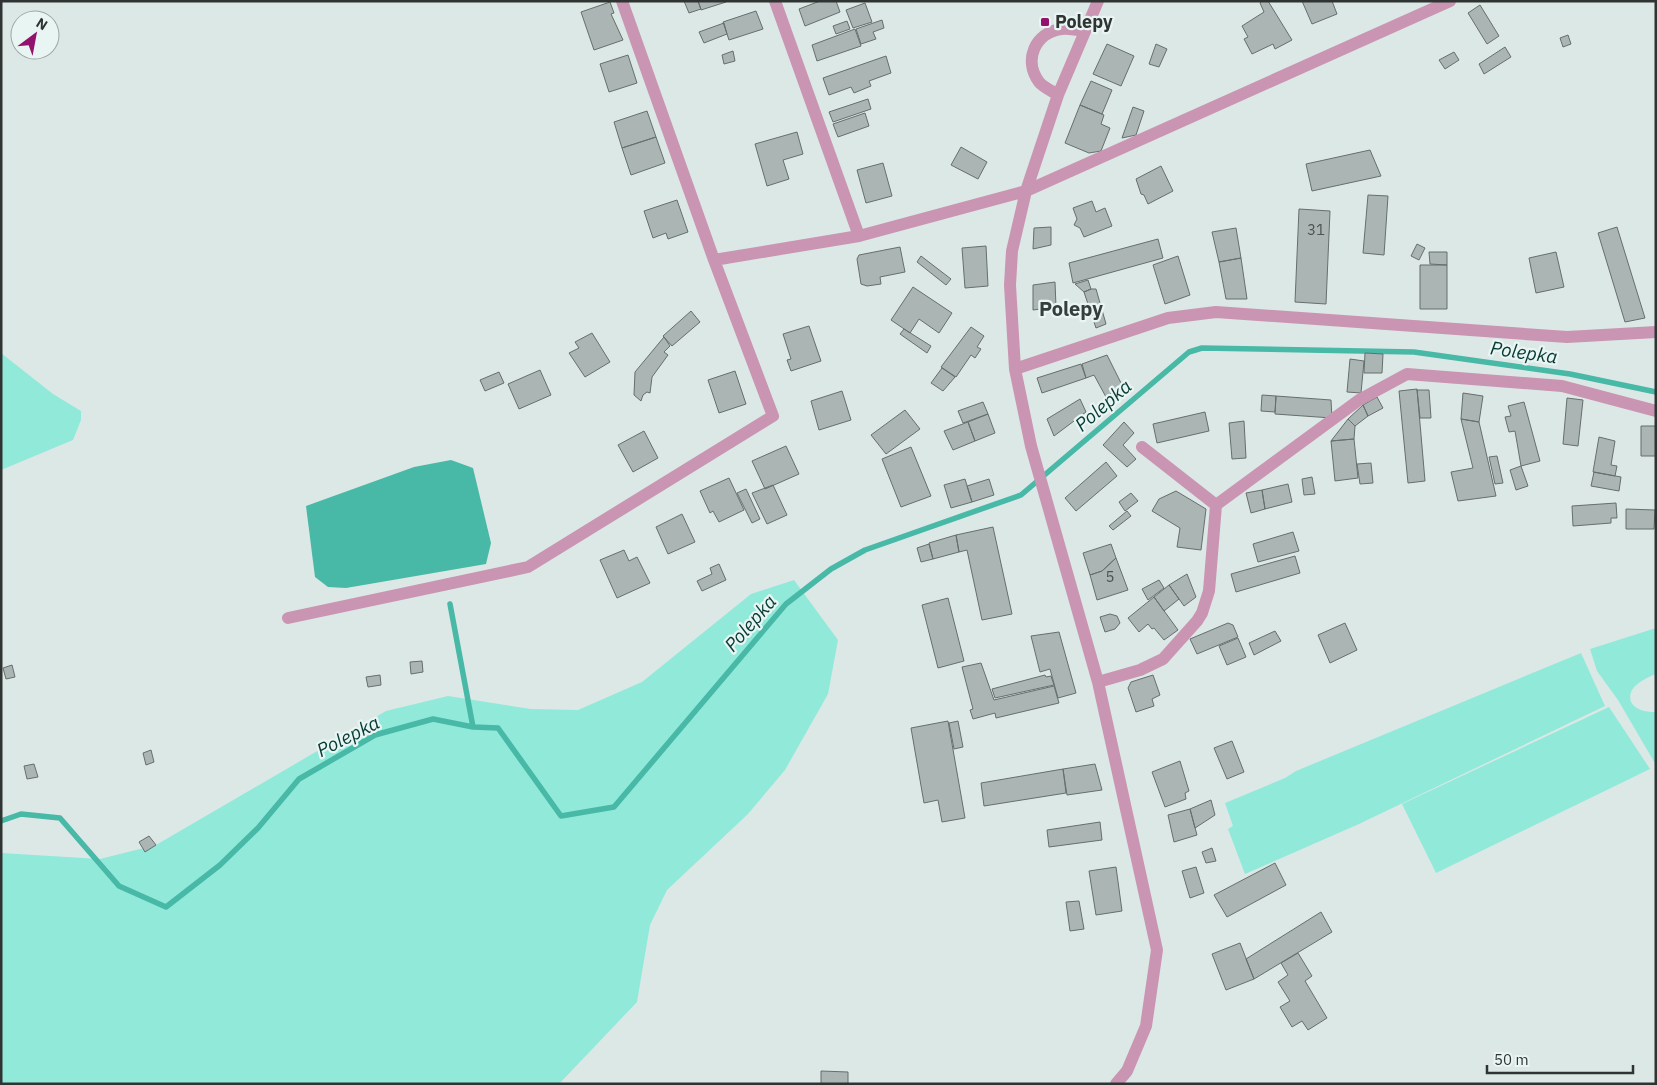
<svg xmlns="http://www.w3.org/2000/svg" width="1657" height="1085" viewBox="0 0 1657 1085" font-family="'IBM Plex Sans',sans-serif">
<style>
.green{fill:#91e9da}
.water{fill:#48b8a7}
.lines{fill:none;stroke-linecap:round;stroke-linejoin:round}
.stream{stroke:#48b8a7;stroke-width:5.5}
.building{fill:#abb6b4;stroke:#656f6d}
.minor{stroke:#c995b2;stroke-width:12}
.poi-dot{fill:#93126c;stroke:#e9f5f3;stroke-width:2}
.labels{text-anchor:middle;stroke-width:4.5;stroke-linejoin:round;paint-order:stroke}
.number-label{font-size:15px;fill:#4e5453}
.poi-label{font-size:18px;font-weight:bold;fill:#2f3433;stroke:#e9f5f3;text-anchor:start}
.water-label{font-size:19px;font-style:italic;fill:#063b35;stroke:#e9f5f3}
.quarter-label{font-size:20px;font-weight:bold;fill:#343e3c;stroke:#e9f5f3}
</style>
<rect width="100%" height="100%" fill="#dce8e5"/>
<path class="green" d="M 1,353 L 53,394 L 81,411 L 81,420 L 73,440 L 1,470 Z
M 794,580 L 838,640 L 828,694 L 785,770 L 748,814 L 667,890 L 650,925 L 637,1002 L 559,1084 L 1,1084 L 1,853 L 100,859 L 156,845 L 386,711 L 448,696 L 531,709 L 578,710 L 642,682 L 751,594 Z
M 1656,628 L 1656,674 C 1648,677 1636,683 1632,690 C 1624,707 1644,713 1656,712 L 1656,765 L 1618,700 L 1597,671 L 1590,649 Z
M 1581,653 L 1605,706 L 1359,824 L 1245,874 L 1228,829 L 1233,826 L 1225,803 L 1285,778 L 1296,771 Z
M 1609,707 L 1650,769 L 1436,873 L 1402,804 Z"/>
<path class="water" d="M 451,460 L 473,468 L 491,543 L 486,564 L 346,588 L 328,587 L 315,577 L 306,506 L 414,467 Z"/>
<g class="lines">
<path class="stream" d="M 450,604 L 473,727
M 1,821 L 21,814 L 60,818 L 119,886 L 166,907 L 220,865 L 258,828 L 299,779 L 375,735 L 433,719 L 473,727 L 498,728 L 561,816 L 614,807 L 786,604 L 831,569 L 865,550 L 1021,495 L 1189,352 L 1202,348 L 1414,352 L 1570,374 L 1656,392"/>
</g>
<path class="building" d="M 684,1 L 698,1 L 701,9 L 689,13 Z
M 698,1 L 725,1 L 726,2 L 701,10 Z
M 820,1 L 836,1 L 840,12 L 805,26 L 799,9 Z
M 1262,1 L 1268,1 L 1292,40 L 1275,49 L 1273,44 L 1252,54 L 1244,39 L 1248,37 L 1242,26 L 1264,12 L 1260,3 Z
M 1302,1 L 1332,1 L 1337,14 L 1312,24 Z
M 610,2 L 614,13 L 611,14 L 623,40 L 594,50 L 581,12 Z
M 865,3 L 872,22 L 853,28 L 846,10 Z
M 1480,5 L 1499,36 L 1487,44 L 1468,13 Z
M 756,11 L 763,29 L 729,40 L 723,22 Z
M 882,20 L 884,28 L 873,32 L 876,39 L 861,44 L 856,29 Z
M 847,21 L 850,29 L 836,34 L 833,26 Z
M 724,23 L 727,34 L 704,43 L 699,32 Z
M 855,29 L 861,46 L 817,61 L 812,45 Z
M 1568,35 L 1571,44 L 1563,47 L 1560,38 Z
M 1107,44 L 1134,56 L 1121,86 L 1093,74 Z
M 1156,44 L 1167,49 L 1159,67 L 1149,64 Z
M 1505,47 L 1511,57 L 1484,74 L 1479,64 Z
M 733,51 L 735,61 L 724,64 L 722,55 Z
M 1454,52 L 1459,60 L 1445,69 L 1439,60 Z
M 628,55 L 637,83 L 609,92 L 600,64 Z
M 886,56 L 891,73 L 869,81 L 871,86 L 854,93 L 851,87 L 829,95 L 823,78 Z
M 1091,81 L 1112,90 L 1102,114 L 1080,105 Z
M 868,99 L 871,109 L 833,122 L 829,112 Z
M 1080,105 L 1104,115 L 1101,124 L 1110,128 L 1101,151 L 1089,153 L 1065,143 Z
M 1133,107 L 1144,111 L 1136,135 L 1122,138 Z
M 647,111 L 656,137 L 622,148 L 614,122 Z
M 865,113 L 869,126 L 838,137 L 833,124 Z
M 797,132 L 803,154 L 783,160 L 789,179 L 767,186 L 755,144 Z
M 656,137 L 665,163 L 631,175 L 622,148 Z
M 961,147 L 987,162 L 978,179 L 951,165 Z
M 1370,150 L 1381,176 L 1312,191 L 1306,164 Z
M 883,163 L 892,196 L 866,203 L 857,170 Z
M 1161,166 L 1173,191 L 1148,204 L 1144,195 L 1141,194 L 1136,179 Z
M 1368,195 L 1388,196 L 1384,255 L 1363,253 Z
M 677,200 L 688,232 L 668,239 L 666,233 L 653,238 L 644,211 Z
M 1092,201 L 1096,212 L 1105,208 L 1112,226 L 1084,237 L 1080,228 L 1074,225 L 1077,219 L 1073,208 Z
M 1299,209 L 1330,211 L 1326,304 L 1295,302 Z
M 1051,227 L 1051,245 L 1033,249 L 1034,228 Z
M 1617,227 L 1645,318 L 1625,322 L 1598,233 Z
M 1236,228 L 1241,258 L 1219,262 L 1212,232 Z
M 1158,239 L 1163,258 L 1073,283 L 1069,263 Z
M 1417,244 L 1425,248 L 1419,260 L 1411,256 Z
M 986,246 L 988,286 L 965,288 L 962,248 Z
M 900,247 L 905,272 L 880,277 L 881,284 L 867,286 L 861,284 L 857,259 L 859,255 Z
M 1429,252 L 1447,252 L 1447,265 L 1430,264 Z
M 1556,252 L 1564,287 L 1536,293 L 1529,258 Z
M 921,256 L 951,279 L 946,285 L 917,262 Z
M 1178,256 L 1190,295 L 1165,304 L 1153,265 Z
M 1241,258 L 1247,299 L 1226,299 L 1219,262 Z
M 1420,265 L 1447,265 L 1447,309 L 1420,309 Z
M 1088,280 L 1091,289 L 1084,292 L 1075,284 Z
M 1055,282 L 1056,307 L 1033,310 L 1033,285 Z
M 913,287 L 952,313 L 939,333 L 919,319 L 910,333 L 891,320 Z
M 1091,289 L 1096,289 L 1106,324 L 1096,328 L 1084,292 Z
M 691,311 L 700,322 L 672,346 L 663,336 Z
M 809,326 L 821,361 L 791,371 L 787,360 L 791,359 L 783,334 Z
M 971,327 L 984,336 L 977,347 L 981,349 L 975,358 L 971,355 L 956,377 L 941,367 Z
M 904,329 L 931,346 L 927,353 L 900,334 Z
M 592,333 L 610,362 L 585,377 L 569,353 L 579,348 L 575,342 Z
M 664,337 L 670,346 L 664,352 L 668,355 L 652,377 L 650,393 L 647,392 L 643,395 L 641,401 L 634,395 L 635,372 Z
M 1365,353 L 1383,354 L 1382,373 L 1364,373 Z
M 1107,355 L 1122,385 L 1106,397 L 1094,375 L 1086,378 L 1082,364 Z
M 1350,359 L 1364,361 L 1361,393 L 1347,392 Z
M 1081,364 L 1086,378 L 1042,393 L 1037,378 Z
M 942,368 L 955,377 L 943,391 L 931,383 Z
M 540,370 L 551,395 L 519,409 L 508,384 Z
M 735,371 L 746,404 L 719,413 L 708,380 Z
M 499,372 L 504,383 L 485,391 L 480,380 Z
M 1417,389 L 1425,481 L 1408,483 L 1399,391 Z
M 1417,390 L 1429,390 L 1431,418 L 1420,418 Z
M 842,391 L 851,420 L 819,430 L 811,401 Z
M 1463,393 L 1483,396 L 1479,422 L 1461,419 Z
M 1262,395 L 1276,396 L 1275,412 L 1261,411 Z
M 1276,396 L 1331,400 L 1332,418 L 1275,414 Z
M 1377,397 L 1383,408 L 1368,416 L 1363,405 Z
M 1567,398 L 1583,400 L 1578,446 L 1563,444 Z
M 1080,399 L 1086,412 L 1054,436 L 1047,419 Z
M 983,402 L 988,414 L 963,423 L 958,411 Z
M 1524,402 L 1540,461 L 1521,466 L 1515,431 L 1509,432 L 1505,417 L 1511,416 L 1508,406 Z
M 1363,405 L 1368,416 L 1355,426 L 1348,419 Z
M 905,410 L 920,429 L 886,454 L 871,435 Z
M 1205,412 L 1209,431 L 1157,443 L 1153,424 Z
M 988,414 L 995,433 L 975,441 L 968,422 Z
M 1348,419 L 1355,426 L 1354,439 L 1331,441 Z
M 1461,419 L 1479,422 L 1496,496 L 1458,501 L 1451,472 L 1473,468 Z
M 1244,421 L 1246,458 L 1232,459 L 1229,423 Z
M 968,422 L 975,441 L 953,450 L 944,431 Z
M 1124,422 L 1134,433 L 1123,445 L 1136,459 L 1127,467 L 1103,445 Z
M 1641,426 L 1656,426 L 1656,456 L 1641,456 Z
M 644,431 L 658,458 L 633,472 L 618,445 Z
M 1599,437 L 1615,441 L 1611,465 L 1617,466 L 1615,476 L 1593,472 Z
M 1354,439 L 1358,478 L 1335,481 L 1331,441 Z
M 786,446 L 799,474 L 765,489 L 752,461 Z
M 911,447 L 931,496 L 901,507 L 882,459 Z
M 1497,456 L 1503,483 L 1495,484 L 1489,457 Z
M 1106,462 L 1117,476 L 1076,511 L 1065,498 Z
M 1371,463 L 1373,483 L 1360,484 L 1357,464 Z
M 1521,466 L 1528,486 L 1516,490 L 1510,470 Z
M 1594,472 L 1621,477 L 1619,491 L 1591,486 Z
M 1312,477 L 1315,494 L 1304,495 L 1302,479 Z
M 729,478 L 744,510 L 719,522 L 713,511 L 710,513 L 700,491 Z
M 965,479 L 972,502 L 951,508 L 944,485 Z
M 989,479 L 994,495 L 972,502 L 967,486 Z
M 1288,484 L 1292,502 L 1265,509 L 1262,490 Z
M 773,485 L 787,515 L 767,524 L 752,493 Z
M 746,489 L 760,519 L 752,523 L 737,493 Z
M 1262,490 L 1265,509 L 1251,513 L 1246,493 Z
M 1176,491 L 1206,509 L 1201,550 L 1177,547 L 1180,528 L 1152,511 L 1159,499 Z
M 1131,493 L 1138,501 L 1125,511 L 1119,502 Z
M 1616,503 L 1617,518 L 1611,518 L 1611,523 L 1573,526 L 1572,506 Z
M 1626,509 L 1655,510 L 1654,529 L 1626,529 Z
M 1127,511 L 1131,516 L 1113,530 L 1109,526 Z
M 682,514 L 695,542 L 668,554 L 656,527 Z
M 993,527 L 1012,614 L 982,620 L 967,550 L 959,552 L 956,535 Z
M 1293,532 L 1299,551 L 1258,562 L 1253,544 Z
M 956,535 L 959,552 L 933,559 L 929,543 Z
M 929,544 L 933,559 L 921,562 L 917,548 Z
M 1111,544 L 1116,558 L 1102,571 L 1090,575 L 1083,553 Z
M 624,550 L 629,561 L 637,557 L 650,583 L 617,598 L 600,560 Z
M 1295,556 L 1300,573 L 1236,592 L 1231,574 Z
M 1116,558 L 1128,590 L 1097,600 L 1090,575 L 1102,571 Z
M 719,564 L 726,580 L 702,591 L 697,581 L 712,574 L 710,568 Z
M 1187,574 L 1196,597 L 1184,606 L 1169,585 Z
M 1159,580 L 1164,588 L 1148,600 L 1142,589 Z
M 1169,585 L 1179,599 L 1164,611 L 1154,597 Z
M 1154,597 L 1178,630 L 1164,640 L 1154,628 L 1152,629 L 1148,624 L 1139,632 L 1128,618 Z
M 948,598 L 964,661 L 938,668 L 922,605 Z
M 1110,614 L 1117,616 L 1120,623 L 1115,629 L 1105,632 L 1100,617 Z
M 1228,623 L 1233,625 L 1238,637 L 1197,654 L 1190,639 Z
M 1345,623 L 1357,650 L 1330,663 L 1318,635 Z
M 1275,631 L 1281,641 L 1254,655 L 1249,643 Z
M 1059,632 L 1076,693 L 1058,698 L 1050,669 L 1040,672 L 1031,636 Z
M 1238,638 L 1246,657 L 1227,665 L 1219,646 Z
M 422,661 L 423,672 L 411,674 L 410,662 Z
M 981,663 L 994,700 L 1054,686 L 1059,703 L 996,718 L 995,713 L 973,719 L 970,710 L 973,709 L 962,667 Z
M 12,665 L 15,677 L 6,679 L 3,668 Z
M 380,675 L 381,685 L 368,687 L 366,677 Z
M 1045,675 L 1046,677 L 1051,676 L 1054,685 L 995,698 L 992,689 Z
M 1153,675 L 1160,695 L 1152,699 L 1154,706 L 1136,712 L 1128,688 L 1131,682 Z
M 948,721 L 965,818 L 942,822 L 938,800 L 924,803 L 911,728 Z
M 958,721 L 963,747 L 954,749 L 949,723 Z
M 1232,741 L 1244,772 L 1227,779 L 1214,748 Z
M 151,750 L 154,762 L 146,765 L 143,753 Z
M 1180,761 L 1189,791 L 1185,793 L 1186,799 L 1165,807 L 1152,772 Z
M 34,764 L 38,777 L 27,779 L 24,766 Z
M 1095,764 L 1102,790 L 1067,795 L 1063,769 Z
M 1063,769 L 1066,793 L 984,806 L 981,783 Z
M 1211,800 L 1215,815 L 1195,828 L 1190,809 Z
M 1190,809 L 1197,835 L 1174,842 L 1168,815 Z
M 1100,822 L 1102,840 L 1049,847 L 1047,830 Z
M 149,836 L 156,845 L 145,852 L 139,842 Z
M 1212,848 L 1216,861 L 1206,863 L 1202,852 Z
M 1275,863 L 1286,885 L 1227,917 L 1214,895 Z
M 1116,867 L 1122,911 L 1096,915 L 1089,871 Z
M 1196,867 L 1204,893 L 1190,898 L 1182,871 Z
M 1079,901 L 1084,929 L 1070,931 L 1066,902 Z
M 1321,912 L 1332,932 L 1254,979 L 1246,959 Z
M 1240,943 L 1254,979 L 1226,990 L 1212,954 Z
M 1298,953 L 1312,976 L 1305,981 L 1327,1018 L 1308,1030 L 1302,1021 L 1292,1027 L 1280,1007 L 1290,1001 L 1278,982 L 1288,975 L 1281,963 Z
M 821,1071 L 848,1072 L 848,1084 L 821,1084 Z"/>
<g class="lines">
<path class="minor" d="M 775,1 L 859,236
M 1098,1 L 1058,95 L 1026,191 L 1012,251 L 1010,285 L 1015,369 L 1031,446 L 1098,682 L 1157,950 L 1146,1026 L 1127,1071 L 1116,1084
M 1058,95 C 1052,91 1043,87 1039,82 C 1023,60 1035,33 1061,29 C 1068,28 1078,30 1085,31
M 714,260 L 859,236 L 1026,191 L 1450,1
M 1015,369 L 1168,318 L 1216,312 L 1567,337 L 1656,332
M 1142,447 L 1216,505
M 288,618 L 528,567 L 773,416 L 714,260 L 622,1
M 1098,682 L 1140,670 L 1163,659 L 1197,621 L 1202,613 L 1209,591 L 1216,505 L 1359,400 L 1407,374 L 1562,386 L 1656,411"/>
</g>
<rect class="poi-dot" x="1040" y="17" width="10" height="10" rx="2.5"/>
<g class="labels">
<g class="number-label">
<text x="1316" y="235">31</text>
<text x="1110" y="582">5</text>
</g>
<g class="poi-label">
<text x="1055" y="28">Polepy</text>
</g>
<g class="water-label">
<text transform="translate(1524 352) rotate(8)" y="7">Polepka</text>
<text transform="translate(1103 405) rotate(-41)" y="7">Polepka</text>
<text transform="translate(750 623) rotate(-49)" y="7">Polepka</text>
<text transform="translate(348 736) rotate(-27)" y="7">Polepka</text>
</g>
<g class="quarter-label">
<text x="1071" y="316">Polepy</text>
</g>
</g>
<rect width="1657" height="1085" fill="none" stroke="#2f3433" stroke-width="5"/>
<g transform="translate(35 35) rotate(32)"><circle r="24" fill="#e9f5f3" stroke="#9fa8a6"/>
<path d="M0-4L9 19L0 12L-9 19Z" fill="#93126c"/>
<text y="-8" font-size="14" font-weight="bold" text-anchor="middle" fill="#2f3433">N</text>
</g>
<path d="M1487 1065v8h146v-8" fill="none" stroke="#2f3433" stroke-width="2.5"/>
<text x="1494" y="1065" font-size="15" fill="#2f3433" stroke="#e9f5f3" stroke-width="4" paint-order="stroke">50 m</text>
</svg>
